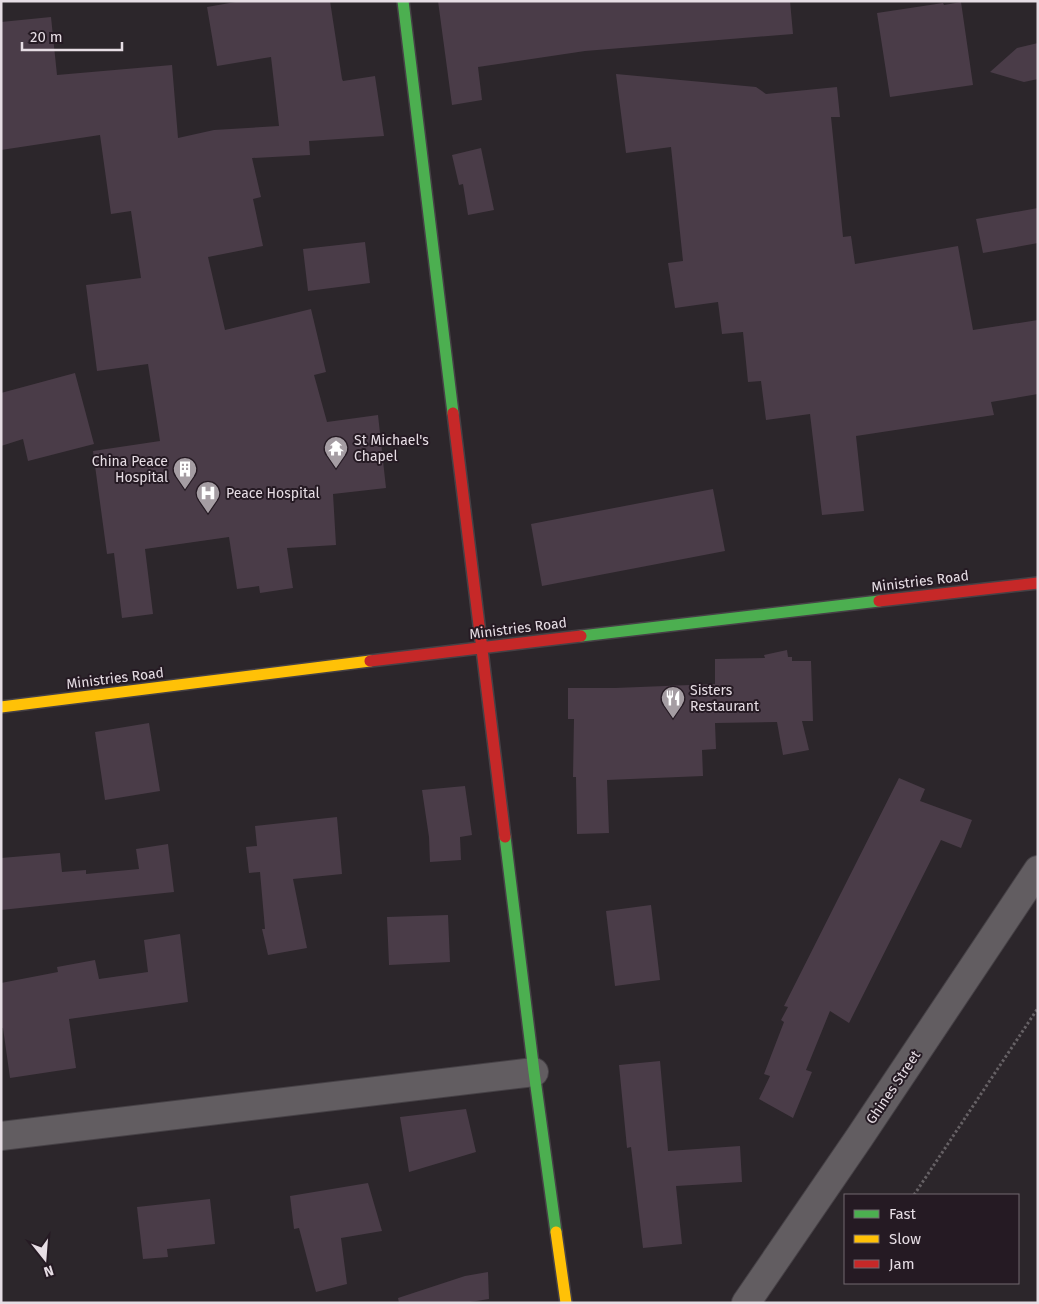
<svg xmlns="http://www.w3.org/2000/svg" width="1039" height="1304" viewBox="0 0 1039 1304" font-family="'Fira Sans',sans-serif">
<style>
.building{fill:#4a3c48}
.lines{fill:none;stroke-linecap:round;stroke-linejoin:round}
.street-casing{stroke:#464146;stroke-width:30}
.fast-casing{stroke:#464146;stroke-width:14}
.slow-casing{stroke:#464146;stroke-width:14}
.jam-casing{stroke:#464146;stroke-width:14}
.path{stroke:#666165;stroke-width:3;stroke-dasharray:2.5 2.5;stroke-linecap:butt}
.street{stroke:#625d61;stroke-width:28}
.fast{stroke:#4caf50;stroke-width:11}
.slow{stroke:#ffc107;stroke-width:11}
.jam{stroke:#c62828;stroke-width:11}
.labels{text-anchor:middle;stroke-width:4;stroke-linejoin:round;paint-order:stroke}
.poi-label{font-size:14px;fill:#e6dde4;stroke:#251a23;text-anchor:start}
.street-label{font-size:14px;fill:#e6dde4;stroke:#251a23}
</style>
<rect width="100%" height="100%" fill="#2c262b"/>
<path class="building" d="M 241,1 L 330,1 L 342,79 L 343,81 L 375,76 L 384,136 L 309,141 L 310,155 L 252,158 L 261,197 L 253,199 L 263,246 L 208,257 L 225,330 L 311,309 L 326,372 L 314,375 L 327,422 L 378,415 L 386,488 L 333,494 L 336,545 L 287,548 L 293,588 L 260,593 L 259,586 L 237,589 L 229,537 L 145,549 L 153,614 L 122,618 L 114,553 L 107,554 L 93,451 L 160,441 L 148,364 L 97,371 L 86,285 L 141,278 L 131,211 L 111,214 L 100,135 L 1,150 L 1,22 L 51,17 L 57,75 L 172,65 L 178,138 L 214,130 L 279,126 L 271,57 L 217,66 L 207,7 Z
M 438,1 L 790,1 L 793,34 L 585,51 L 478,67 L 482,100 L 452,105 Z
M 961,2 L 973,85 L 890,97 L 877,13 L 943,3 L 944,5 Z
M 1038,43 L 1038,79 L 1024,82 L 990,72 L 1017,48 Z
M 616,74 L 756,87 L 766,94 L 837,87 L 840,117 L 831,117 L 843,237 L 851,236 L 855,264 L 958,246 L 973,330 L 1038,320 L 1038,394 L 991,402 L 994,415 L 856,436 L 864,511 L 822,515 L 810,414 L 766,420 L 761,381 L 748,382 L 743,332 L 722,334 L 718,302 L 675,308 L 668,263 L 683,261 L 671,147 L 626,153 Z
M 481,148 L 494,210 L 468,215 L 463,184 L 459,185 L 452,155 Z
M 1038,208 L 1038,243 L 983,253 L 976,219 Z
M 365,242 L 370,283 L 308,291 L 303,249 Z
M 75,373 L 94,444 L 28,461 L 23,439 L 1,446 L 1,393 Z
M 713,489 L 725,551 L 542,586 L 531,524 Z
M 787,650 L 788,657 L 792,657 L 792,661 L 811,661 L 813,721 L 802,721 L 809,750 L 783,755 L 777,722 L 715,723 L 716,749 L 702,750 L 703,776 L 607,780 L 609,833 L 577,834 L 576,777 L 573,777 L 574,719 L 568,719 L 568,688 L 615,688 L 715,684 L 715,659 L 765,658 L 764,655 Z
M 149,723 L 160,791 L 105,800 L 95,732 Z
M 899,778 L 925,789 L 920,801 L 972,820 L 961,848 L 941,840 L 849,1023 L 830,1011 L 806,1070 L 812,1072 L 793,1118 L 759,1099 L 770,1076 L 764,1074 L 784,1022 L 781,1020 L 788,1007 L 784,1006 Z
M 465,786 L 472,835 L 460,837 L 461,860 L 430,862 L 429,837 L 422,790 Z
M 337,817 L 342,874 L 293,879 L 307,948 L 268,955 L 262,929 L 265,929 L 260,872 L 249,873 L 246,847 L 257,846 L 255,826 Z
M 168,844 L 174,892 L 1,910 L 1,858 L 60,853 L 62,872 L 86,870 L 86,874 L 139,869 L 136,849 Z
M 651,905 L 660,980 L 615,986 L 606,911 Z
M 448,915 L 450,962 L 389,965 L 387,917 Z
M 180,934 L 188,1002 L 69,1019 L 76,1068 L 10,1078 L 3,1028 L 1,1028 L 1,983 L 58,972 L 57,967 L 95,960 L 99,979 L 148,972 L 144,940 Z
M 660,1061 L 668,1151 L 740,1146 L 742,1182 L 676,1186 L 682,1244 L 643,1248 L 631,1147 L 627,1148 L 619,1065 Z
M 466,1109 L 476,1152 L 409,1172 L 400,1117 Z
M 368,1183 L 382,1231 L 341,1238 L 347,1284 L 316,1292 L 299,1228 L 294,1229 L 290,1196 Z
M 210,1199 L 215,1244 L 167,1249 L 168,1257 L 143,1259 L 137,1207 Z
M 488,1272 L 489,1299 L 464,1303 L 399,1303 L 398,1298 L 465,1276 Z"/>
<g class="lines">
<g class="street-casing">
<path id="street" d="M 1,1136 L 534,1072
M 746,1303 L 859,1138 L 1038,870"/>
</g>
<g class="fast-casing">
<path id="fast" d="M 403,1 L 453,413
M 581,636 L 879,601
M 505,837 L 534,1072 L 556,1232"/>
</g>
<g class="slow-casing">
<path id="slow" d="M 1,707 L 370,661
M 556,1232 L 566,1303"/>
</g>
<g class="jam-casing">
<path id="jam" d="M 453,413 L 505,837
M 879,601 L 1038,583
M 370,661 L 581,636"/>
</g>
<path class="path" d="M 914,1195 L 1038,1008"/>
<use href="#street" class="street"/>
<use href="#fast" class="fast"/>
<use href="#slow" class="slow"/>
<use href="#jam" class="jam"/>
</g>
<defs>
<g id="temple-pin" transform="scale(1.25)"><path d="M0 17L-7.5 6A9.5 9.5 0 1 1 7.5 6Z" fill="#a59da3" stroke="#251a23"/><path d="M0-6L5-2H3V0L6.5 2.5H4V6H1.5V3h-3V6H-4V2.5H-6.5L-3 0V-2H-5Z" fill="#fff"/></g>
<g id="building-pin" transform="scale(1.25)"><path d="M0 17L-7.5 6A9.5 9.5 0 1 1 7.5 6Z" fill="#a59da3" stroke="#251a23"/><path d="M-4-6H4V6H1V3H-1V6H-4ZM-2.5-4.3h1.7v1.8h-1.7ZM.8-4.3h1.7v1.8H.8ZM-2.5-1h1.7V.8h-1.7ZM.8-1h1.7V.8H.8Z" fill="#fff"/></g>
<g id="hospital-pin" transform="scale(1.25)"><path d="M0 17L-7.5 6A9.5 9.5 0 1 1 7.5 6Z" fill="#a59da3" stroke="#251a23"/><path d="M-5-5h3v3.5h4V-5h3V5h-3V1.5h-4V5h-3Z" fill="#fff"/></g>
<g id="restaurant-pin" transform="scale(1.25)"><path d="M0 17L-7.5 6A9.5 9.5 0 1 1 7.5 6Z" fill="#a59da3" stroke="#251a23"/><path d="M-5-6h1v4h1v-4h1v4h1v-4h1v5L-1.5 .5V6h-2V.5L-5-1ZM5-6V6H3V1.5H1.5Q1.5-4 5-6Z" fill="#fff"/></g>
</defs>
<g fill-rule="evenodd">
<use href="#temple-pin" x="336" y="448"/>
<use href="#building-pin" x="185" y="469"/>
<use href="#hospital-pin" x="208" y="493"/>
<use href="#restaurant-pin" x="673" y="698"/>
</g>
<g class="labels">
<g class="poi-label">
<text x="354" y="445">St Michael's<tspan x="354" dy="16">Chapel</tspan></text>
<text x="168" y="466" text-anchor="end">China Peace<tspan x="168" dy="16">Hospital</tspan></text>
<text x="226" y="498">Peace Hospital</text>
<text x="690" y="695">Sisters<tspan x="690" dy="16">Restaurant</tspan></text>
</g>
<g class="street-label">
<text transform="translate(920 581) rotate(-7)" y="5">Ministries Road</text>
<text transform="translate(518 628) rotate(-7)" y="5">Ministries Road</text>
<text transform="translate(115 678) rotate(-7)" y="5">Ministries Road</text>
<text transform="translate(893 1087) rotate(-56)" y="5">Ghines Street</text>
</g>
</g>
<rect width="1039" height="1304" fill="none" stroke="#e6dde4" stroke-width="5"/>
<rect x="844" y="1194" width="175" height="90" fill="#251a23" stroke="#726870"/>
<rect x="854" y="1210" width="25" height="8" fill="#4caf50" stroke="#726870"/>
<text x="889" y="1219" font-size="15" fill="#e6dde4">Fast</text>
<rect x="854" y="1235" width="25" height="8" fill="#ffc107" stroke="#726870"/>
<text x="889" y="1244" font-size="15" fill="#e6dde4">Slow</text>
<rect x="854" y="1260" width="25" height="8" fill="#c62828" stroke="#726870"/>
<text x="889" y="1269" font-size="15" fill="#e6dde4">Jam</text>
<g transform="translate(45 1259) rotate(163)" stroke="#251a23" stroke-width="4" paint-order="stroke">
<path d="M0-4L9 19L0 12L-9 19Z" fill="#e6dde4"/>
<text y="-8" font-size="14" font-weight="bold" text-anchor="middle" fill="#e6dde4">N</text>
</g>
<path d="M22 42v8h100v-8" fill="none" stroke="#e6dde4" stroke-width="2.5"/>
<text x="30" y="42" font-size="15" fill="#e6dde4" stroke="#251a23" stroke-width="4" paint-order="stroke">20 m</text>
</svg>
